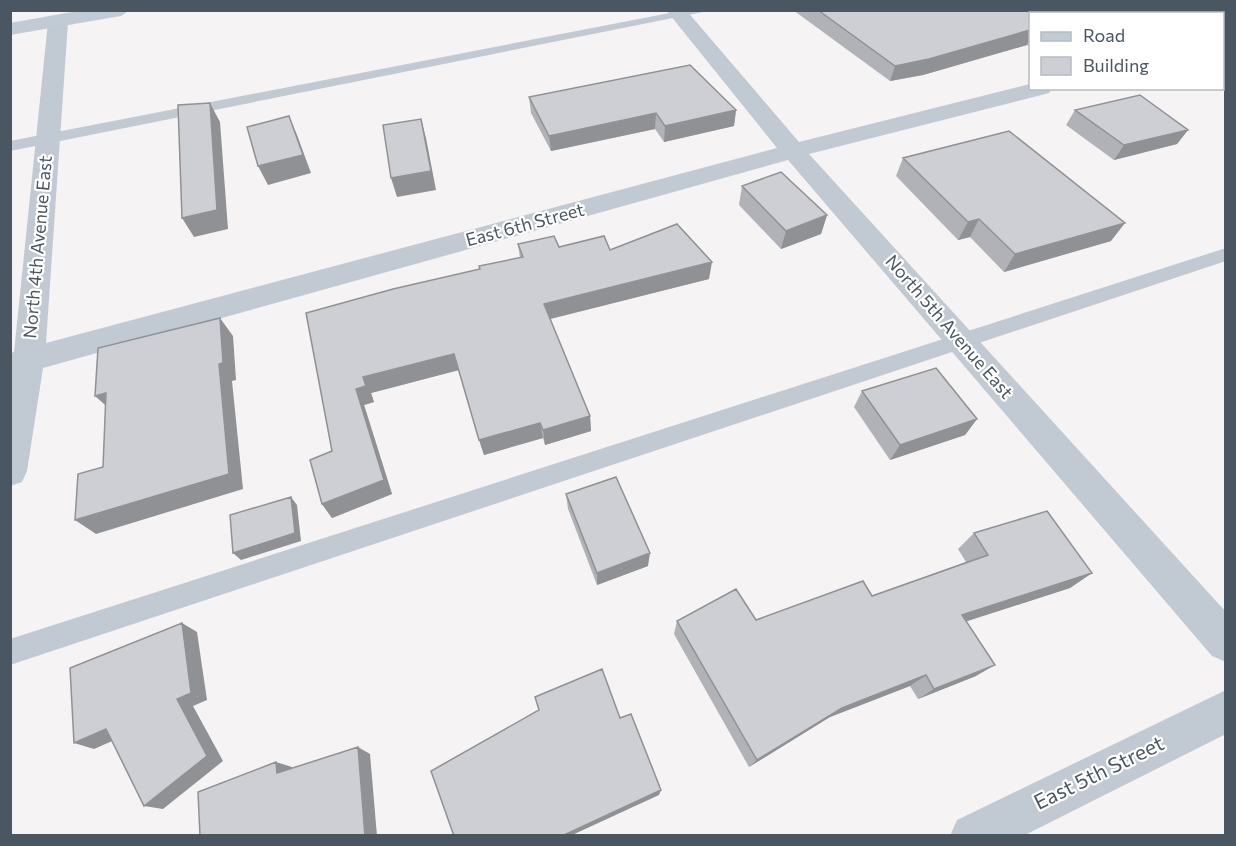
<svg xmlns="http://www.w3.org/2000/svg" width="1236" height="846" viewBox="0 0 1236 846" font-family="Commissioner,sans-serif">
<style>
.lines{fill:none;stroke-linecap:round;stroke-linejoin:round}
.lane{fill:#c1cad2;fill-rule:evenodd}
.street{fill:#c1cad2;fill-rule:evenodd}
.secondary{fill:#c1cbd6;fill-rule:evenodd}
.wall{fill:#b0b2b7}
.shaded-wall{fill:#909195}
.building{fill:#cdcfd5;stroke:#909195;stroke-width:1.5}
.labels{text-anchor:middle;stroke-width:4.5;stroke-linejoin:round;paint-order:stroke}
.street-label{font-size:18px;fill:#4a5661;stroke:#fff}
.near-street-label{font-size:21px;fill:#4a5661;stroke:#fff}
</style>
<rect width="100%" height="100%" fill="#f5f3f3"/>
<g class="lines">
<path class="lane" d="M 685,10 L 713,10 L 10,151 L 10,141 Z
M 1226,248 L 1226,261 L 10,665 L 10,639 Z"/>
<path class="street" d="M 666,10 L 686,10 L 799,142 L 1030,84 L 1030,88 L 1052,88 L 1049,93 L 809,154 L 1226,612 L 1226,662 L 1212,656 L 788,160 L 43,368 L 27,471 L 22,482 L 10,486 L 10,353 L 14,352 L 48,22 L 51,18 L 65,18 L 68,22 L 46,343 L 777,148 Z
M 1222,36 L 1226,36 L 1226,48 L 1222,48 Z
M 1226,690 L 1226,734 L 1023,836 L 950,836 L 957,820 Z"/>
<path class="secondary" d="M 83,10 L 130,10 L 121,16 L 10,35 L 10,23 Z"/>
</g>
<path class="wall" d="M 793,10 L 1177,10 L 1175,14 L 1030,14 L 1030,47 L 1027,45 L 923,75 L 890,81 Z
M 529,97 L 736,110 L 734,126 L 664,142 L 655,129 L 551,151 L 531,113 Z
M 1075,110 L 1188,130 L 1177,144 L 1114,160 L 1066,125 Z
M 903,158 L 1111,241 L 1004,272 L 970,237 L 958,240 L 896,176 Z
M 742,186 L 827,215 L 821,234 L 781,249 L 739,205 Z
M 518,244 L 610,250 L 709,279 L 550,319 L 590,416 L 591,431 L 545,445 L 543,438 L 484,455 L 459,370 L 371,393 L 374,402 L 364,405 L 392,494 L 332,518 L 322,504 L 332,451 L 306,313 L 480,269 L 520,258 Z
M 862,391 L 977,419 L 965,435 L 890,460 L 854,407 Z
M 566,494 L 648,566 L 597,585 L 568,509 Z
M 974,533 L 1092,573 L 1070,588 L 966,621 L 976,676 L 918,699 L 910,686 L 830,717 L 749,767 L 674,634 L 677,621 L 756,620 L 872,596 L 966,562 L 958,549 Z"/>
<path class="shaded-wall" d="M 1109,10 L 1117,10 L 1116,14 L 1100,14 Z
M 1139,10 L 1177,10 L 1175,14 L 1128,14 Z
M 1030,30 L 1030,37 L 1027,45 L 923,75 L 890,81 L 895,66 Z
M 210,103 L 220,122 L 228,229 L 194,237 L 182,218 Z
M 736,110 L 734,126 L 664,142 L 665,126 Z
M 656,113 L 655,129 L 551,151 L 549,136 Z
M 289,116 L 297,135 L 311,173 L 268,185 L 258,166 Z
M 421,119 L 426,138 L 436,190 L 397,197 L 391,178 Z
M 1188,130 L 1177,144 L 1114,160 L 1124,145 Z
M 827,215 L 821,234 L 781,249 L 786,231 Z
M 979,219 L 970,237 L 958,240 L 968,222 Z
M 1125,223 L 1111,241 L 1004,272 L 1015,254 Z
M 712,262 L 709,279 L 546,320 L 544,304 Z
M 220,318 L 233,336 L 236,380 L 232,381 L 243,489 L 96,534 L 75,520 Z
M 454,354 L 459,370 L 371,393 L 374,402 L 364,405 L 392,494 L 332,518 L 322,504 L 356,389 L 363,377 Z
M 106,393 L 113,412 L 95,396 Z
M 590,416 L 591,431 L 545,445 L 543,430 Z
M 977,419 L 965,435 L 890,460 L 900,445 Z
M 540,423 L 543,438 L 484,455 L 479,440 Z
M 291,497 L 297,505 L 301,541 L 241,560 L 233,553 Z
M 650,553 L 648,566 L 597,585 L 597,573 Z
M 1092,573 L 1070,588 L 946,628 L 962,615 Z
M 182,623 L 197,632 L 207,700 L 193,706 L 223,761 L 163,809 L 144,806 L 177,699 Z
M 995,665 L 976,676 L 918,699 L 934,689 Z
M 926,675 L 910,686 L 830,717 L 749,767 L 757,760 L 842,708 Z
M 106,729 L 126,735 L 94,749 L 74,743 Z
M 358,747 L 370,754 L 377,836 L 365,836 Z
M 276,762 L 292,767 L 293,778 L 277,773 Z
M 661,790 L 659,795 L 570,836 L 562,836 Z"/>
<path class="building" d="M 818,10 L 1109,10 L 1100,14 L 1030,14 L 1030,30 L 929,59 L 895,66 Z
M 1124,10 L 1139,10 L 1128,13 Z
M 690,65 L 736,110 L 665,126 L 656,113 L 549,136 L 529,97 Z
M 1140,95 L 1188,130 L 1124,145 L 1075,110 Z
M 210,103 L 217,210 L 182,218 L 178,105 Z
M 289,116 L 303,155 L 258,166 L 247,127 Z
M 421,119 L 431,171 L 391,178 L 383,125 Z
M 1009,131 L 1125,223 L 1015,254 L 979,219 L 968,222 L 903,158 Z
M 781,172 L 827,215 L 786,231 L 742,186 Z
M 677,224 L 712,262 L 544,304 L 590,416 L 543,430 L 540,423 L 479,440 L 454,354 L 363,377 L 366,386 L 356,389 L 384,480 L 322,504 L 310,460 L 332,451 L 306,313 L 393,289 L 480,269 L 479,266 L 523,257 L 518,244 L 554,236 L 559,247 L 604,236 L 610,250 Z
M 220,318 L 223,363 L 219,364 L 229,474 L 75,520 L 78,474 L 103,467 L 106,393 L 95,396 L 98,348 Z
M 936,368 L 977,419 L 900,445 L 862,391 Z
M 616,477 L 650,553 L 597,573 L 566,494 Z
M 291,497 L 295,533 L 233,553 L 230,515 Z
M 1047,511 L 1092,573 L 962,615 L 995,665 L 934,689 L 926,675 L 842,708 L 757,760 L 677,621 L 736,589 L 756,620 L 863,581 L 872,596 L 988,555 L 974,533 Z
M 182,623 L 191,693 L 177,699 L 207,756 L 144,806 L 106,729 L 74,743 L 70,668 Z
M 602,669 L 620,718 L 631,714 L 661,790 L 562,836 L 454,836 L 431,771 L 539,710 L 535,697 Z
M 358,747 L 365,836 L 200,836 L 198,792 L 276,762 L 277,773 Z"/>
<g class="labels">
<g class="street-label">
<text transform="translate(525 225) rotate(-15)" y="6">East 6th Street</text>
<text transform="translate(38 247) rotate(-85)" y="6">North 4th Avenue East</text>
<text transform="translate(949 327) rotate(49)" y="6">North 5th Avenue East</text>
</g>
<g class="near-street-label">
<text transform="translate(1099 773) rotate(-26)" y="7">East 5th Street</text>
</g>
</g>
<rect width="1236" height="846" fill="none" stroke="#4a5661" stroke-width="24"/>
<rect x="1029" y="12" width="195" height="78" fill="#ffffff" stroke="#b7bbc0" stroke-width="1.5"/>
<rect x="1041" y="32" width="30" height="9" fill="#c1cbd6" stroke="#b7bbc0" stroke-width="1.5"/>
<text x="1083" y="42" font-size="18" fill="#4a5661">Road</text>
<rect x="1041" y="57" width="30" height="18" fill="#cdcfd5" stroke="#b7bbc0" stroke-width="1.5"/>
<text x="1083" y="72" font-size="18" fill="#4a5661">Building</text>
</svg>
